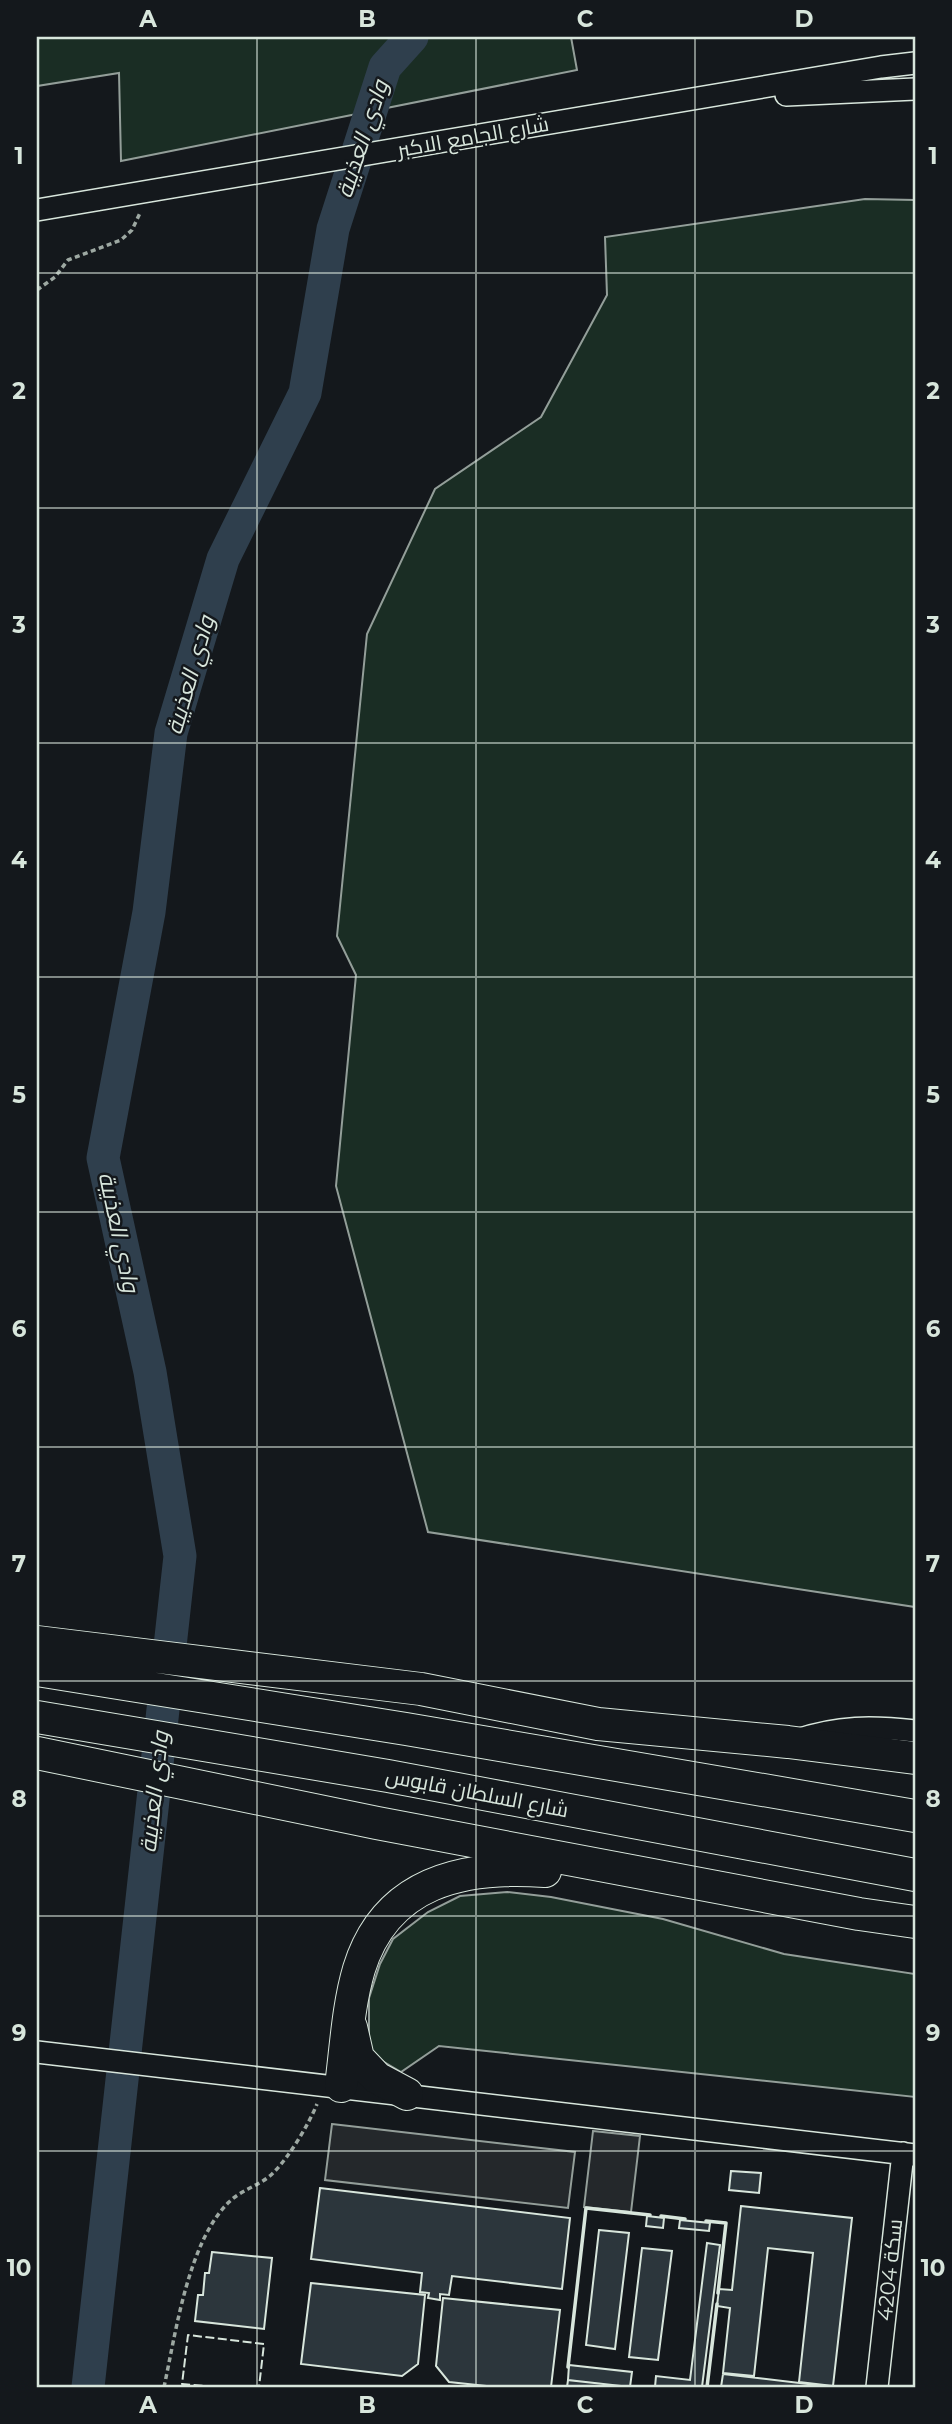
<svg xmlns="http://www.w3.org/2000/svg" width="952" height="2424" viewBox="0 0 952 2424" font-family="Montserrat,Cairo,sans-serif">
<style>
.green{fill:#1a2d24;stroke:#939e99;stroke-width:2}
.parking{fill:#24282b;stroke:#939e99;stroke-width:2}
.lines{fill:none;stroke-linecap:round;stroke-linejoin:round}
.river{stroke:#2f3f4d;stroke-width:33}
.building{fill:#2c363c;stroke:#d8e6dc;stroke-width:2}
.minor-casing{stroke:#d8e6dc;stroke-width:24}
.highway-casing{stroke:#d8e6dc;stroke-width:34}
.path{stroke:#9da8a2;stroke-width:3.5;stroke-dasharray:5 3.5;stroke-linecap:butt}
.minor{stroke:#14181c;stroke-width:21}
.highway{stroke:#14181c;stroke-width:32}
.fence{stroke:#d8e6dc;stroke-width:2;stroke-dasharray:9 3.5;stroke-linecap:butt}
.wall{stroke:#d8e6dc;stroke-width:3.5}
.grid{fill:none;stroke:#d8e6dc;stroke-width:2;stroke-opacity:0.55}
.labels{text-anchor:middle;stroke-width:5;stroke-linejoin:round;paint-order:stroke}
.street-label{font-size:21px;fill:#d8e6dc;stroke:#14181c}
.water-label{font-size:23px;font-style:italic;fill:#d8e6dc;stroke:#14181c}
.neatline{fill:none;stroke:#d8e6dc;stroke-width:2.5}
.grid-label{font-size:23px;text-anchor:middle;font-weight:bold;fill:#d8e6dc}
</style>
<rect width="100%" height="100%" fill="#14181c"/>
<path class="green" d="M 37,37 L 571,37 L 577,70 L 121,161 L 119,73 L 37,86 Z
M 865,199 L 915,200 L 915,1607 L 428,1532 L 336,1186 L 356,975 L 337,936 L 367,634 L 435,489 L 541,417 L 607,295 L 605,237 Z
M 507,1892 L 551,1897 L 663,1919 L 784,1954 L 915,1974 L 915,2097 L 439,2046 L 401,2072 L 379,2059 L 369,2049 L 369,1998 L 380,1964 L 393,1939 L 428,1912 L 460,1896 Z"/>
<path class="parking" d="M 332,2124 L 575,2152 L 568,2208 L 325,2180 Z
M 593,2131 L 640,2136 L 631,2212 L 584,2207 Z"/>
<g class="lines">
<path class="river" d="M 88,2387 L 180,1556 L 150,1372 L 103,1158 L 149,912 L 171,733 L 223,559 L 305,393 L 333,229 L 385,67 L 412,37"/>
</g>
<path class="building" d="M 731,2171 L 761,2173 L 759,2193 L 729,2190 Z
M 320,2188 L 570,2218 L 562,2289 L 452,2276 L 449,2295 L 440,2294 L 440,2300 L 428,2298 L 429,2293 L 420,2292 L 422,2273 L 311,2259 Z
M 741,2206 L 852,2218 L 833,2386 L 799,2382 L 813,2253 L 768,2248 L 754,2376 L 723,2373 L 730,2308 L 717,2306 L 719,2289 L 732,2290 Z
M 647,2216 L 664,2218 L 663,2228 L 646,2226 Z
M 680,2220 L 710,2223 L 709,2231 L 679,2228 Z
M 599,2230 L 629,2233 L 615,2349 L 586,2345 Z
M 707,2243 L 720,2245 L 702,2387 L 655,2387 L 656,2376 L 690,2380 Z
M 642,2248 L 672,2251 L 658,2360 L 629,2357 Z
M 212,2252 L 272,2258 L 264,2329 L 195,2321 L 198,2295 L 203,2295 L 205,2273 L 209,2273 Z
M 311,2283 L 425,2295 L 418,2364 L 402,2376 L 301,2364 Z
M 443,2298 L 560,2310 L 551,2387 L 496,2387 L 449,2382 L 436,2366 Z
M 569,2365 L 632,2372 L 630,2387 L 568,2380 Z
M 723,2374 L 833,2387 L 721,2387 Z
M 568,2380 L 630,2387 L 567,2387 Z"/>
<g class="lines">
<g class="minor-casing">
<path id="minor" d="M 786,95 L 915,89
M 37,210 L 881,67 L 915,63
M 797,1740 C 838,1726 872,1726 915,1731
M 37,2052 L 915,2155
M 877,2387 L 903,2153"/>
</g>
<g class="highway-casing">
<path id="highway" d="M 37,1642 L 421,1689 L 598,1724 L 788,1742 L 915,1758
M 37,1670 L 406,1729 L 915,1816
M 37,1717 L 388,1776 L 915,1875
M 37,1753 L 377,1823 L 859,1914 L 915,1922
M 351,2027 L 358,2058 L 377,2078 L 407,2094
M 341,2086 C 346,2048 348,2006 359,1969 C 386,1881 464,1865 545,1871"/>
</g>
<path class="path" d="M 37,290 L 55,277 L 68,260 L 121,240 L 132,230 L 140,213
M 164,2387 C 176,2332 188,2242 229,2202 C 242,2189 262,2185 274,2172 C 289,2157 309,2124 317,2104"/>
<use href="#minor" class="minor"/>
<use href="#highway" class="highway"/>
<path class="fence" d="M 215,2387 L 182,2384 L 188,2335 L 264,2344 L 259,2387"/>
<path class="wall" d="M 661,2216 L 685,2219
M 706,2221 L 726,2223 L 718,2293
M 568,2367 L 586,2208 L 650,2215
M 707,2387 L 717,2304"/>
</g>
<path class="grid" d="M 257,37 L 257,2387M 476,37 L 476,2387M 695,37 L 695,2387M 37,273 L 915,273M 37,508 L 915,508M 37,743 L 915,743M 37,977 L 915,977M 37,1212 L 915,1212M 37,1447 L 915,1447M 37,1681 L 915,1681M 37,1916 L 915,1916M 37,2151 L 915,2151"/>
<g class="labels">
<g class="street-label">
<text transform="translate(473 137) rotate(-10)" y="7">شارع الجامع الاكبر</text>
<text transform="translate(477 1793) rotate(11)" y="7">شارع السلطان قابوس</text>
<text transform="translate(890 2270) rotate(-84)" y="7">سكة 4204</text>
</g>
<g class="water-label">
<text transform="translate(362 139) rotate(-72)" y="8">وادي العذيبة</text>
<text transform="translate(190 675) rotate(-74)" y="8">وادي العذيبة</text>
<text transform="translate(119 1232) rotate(78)" y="8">وادي العذيبة</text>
<text transform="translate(154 1792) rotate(-84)" y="8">وادي العذيبة</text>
</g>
</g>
<rect width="952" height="2424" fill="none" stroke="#14181c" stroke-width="77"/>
<rect x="38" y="38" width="876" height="2348" class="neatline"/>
<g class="grid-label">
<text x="148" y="27">A</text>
<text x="367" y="27">B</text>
<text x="585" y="27">C</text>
<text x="804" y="27">D</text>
<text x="19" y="164">1</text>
<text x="933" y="164">1</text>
<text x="19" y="399">2</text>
<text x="933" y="399">2</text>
<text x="19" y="633">3</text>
<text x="933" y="633">3</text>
<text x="19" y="868">4</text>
<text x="933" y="868">4</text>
<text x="19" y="1103">5</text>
<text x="933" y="1103">5</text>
<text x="19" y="1337">6</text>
<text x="933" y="1337">6</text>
<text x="19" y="1572">7</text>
<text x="933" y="1572">7</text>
<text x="19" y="1807">8</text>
<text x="933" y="1807">8</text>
<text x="19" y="2041">9</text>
<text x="933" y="2041">9</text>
<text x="19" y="2276">10</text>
<text x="933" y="2276">10</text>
<text x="148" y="2413">A</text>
<text x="367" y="2413">B</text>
<text x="585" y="2413">C</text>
<text x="804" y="2413">D</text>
</g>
</svg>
